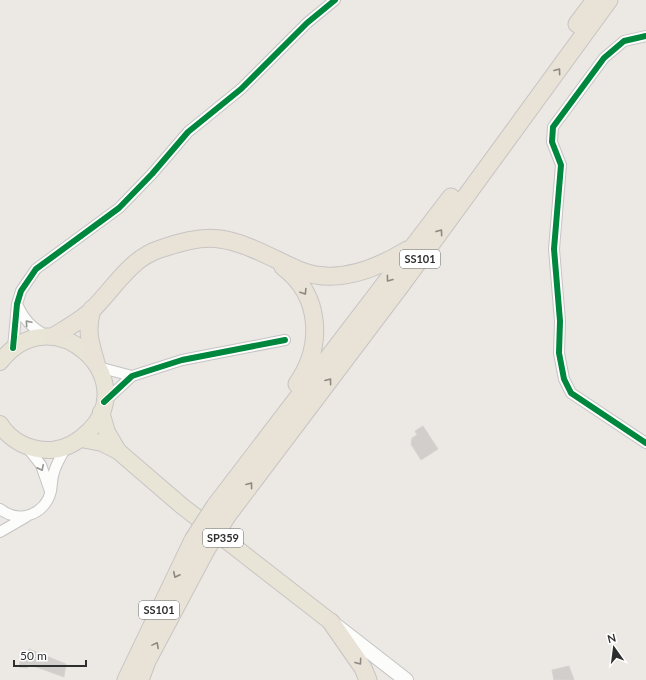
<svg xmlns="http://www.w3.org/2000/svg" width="646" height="680" viewBox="0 0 646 680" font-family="Lato,sans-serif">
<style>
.building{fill:#d1cecb;stroke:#d7d4d0}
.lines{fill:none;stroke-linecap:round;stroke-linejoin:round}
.minor-casing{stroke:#c5c4c5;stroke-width:12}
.secondary-casing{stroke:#c5c4c5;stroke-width:16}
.primary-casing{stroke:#c6c5c4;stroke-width:18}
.trunk-casing{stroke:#c6c5c4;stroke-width:19}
.minor{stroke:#fcfcfb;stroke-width:10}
.secondary{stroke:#fcfcfb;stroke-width:14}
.primary{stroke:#e8e4d6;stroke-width:16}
.trunk{stroke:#e9e2d6;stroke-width:17}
.trunk-bridge-casing{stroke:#c6c5c4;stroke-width:19;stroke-linecap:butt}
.trunk-bridge{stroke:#e9e2d6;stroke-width:17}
.cycleway-casing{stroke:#fff;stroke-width:8}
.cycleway{stroke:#00873e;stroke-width:6}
.oneway{stroke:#8c8882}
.oneway2{stroke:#959594}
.labels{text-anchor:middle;stroke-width:3.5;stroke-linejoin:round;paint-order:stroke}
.shield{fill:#fff;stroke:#6d6d6d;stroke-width:1}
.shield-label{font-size:11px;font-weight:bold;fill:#2e2e2e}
</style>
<rect width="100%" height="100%" fill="#ece8e4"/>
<path class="building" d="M 423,426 L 438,449 L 421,460 L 411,444 L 412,438 L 417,435 L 415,431 Z
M 29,649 L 66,664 L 64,677 L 28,664 L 27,668 L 19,667 L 21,658 L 26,659 Z
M 569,666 L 574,680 L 554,680 L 552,670 Z"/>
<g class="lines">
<g class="minor-casing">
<path id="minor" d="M 646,36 L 624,41 L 604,58 L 553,127 L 552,142 L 561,165 L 554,249 L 560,321 L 559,353 L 564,379 L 571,393 L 646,443
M 17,304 C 24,320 32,328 47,336
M 13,348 L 17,304 L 21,291 L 36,269 L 119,208 L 152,174 L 188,132 L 241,89 L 307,23 L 335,0
M 98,367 L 132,376
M 104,402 L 132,376 L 182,360 L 285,340
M 26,446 L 41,465 L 50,491
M 0,509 C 19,524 45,515 51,491 C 52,485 52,478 54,472 C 56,464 62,455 66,447
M 0,532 L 26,517"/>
</g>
<g class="secondary-casing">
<path id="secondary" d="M 338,627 L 406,680"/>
</g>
<g class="primary-casing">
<path id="primary" d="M 0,362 C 52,294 143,378 89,431 C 79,441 66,449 52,450 C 31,451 11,442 0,424
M 101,412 L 107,432 L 118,451
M 81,439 L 102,443 L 118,451 L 182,506 L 331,622"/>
</g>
<g class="trunk-casing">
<path id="trunk" d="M 577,24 L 595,0
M 283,267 C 322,296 323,347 297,384
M 92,309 C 86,331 90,342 96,363
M 54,336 C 67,328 82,320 93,309 C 114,288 131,258 160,249 C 178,243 200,236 220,239 C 248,243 275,260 301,271 C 338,285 376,269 407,250
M 215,506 L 451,197
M 227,516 L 402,284 L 609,0
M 331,622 L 363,668 L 368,680
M 126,680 L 193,540
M 140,680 L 147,661 L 206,550"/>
</g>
<use href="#minor" class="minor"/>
<use href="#secondary" class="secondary"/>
<use href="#primary" class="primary"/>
<use href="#trunk" class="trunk"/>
<g class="trunk-bridge-casing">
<path id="trunk-bridge" d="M 193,540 L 215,506
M 206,550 L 227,516"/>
</g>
<use href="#trunk-bridge" class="trunk-bridge"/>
<g class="cycleway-casing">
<path id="cycleway" d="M 646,36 L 624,41 L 604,58 L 553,127 L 552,142 L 561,165 L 554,249 L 560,321 L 559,353 L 564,379 L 571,393 L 646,443
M 13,348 L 17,304 L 21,291 L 36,269 L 119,208 L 152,174 L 188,132 L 241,89 L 307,23 L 335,0
M 104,402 L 132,376 L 182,360 L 285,340"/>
</g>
<use href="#cycleway" class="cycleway"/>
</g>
<defs><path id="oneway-chevron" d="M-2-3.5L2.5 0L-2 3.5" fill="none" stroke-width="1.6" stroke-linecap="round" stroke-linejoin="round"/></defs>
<g class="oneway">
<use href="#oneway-chevron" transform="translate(558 71) rotate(-54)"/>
<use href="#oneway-chevron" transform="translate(440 232) rotate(-54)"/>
<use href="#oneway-chevron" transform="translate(389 279) rotate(127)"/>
<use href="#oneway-chevron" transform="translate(304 292) rotate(58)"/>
<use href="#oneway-chevron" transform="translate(329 381) rotate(-53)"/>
<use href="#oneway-chevron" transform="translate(250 485) rotate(-53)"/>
<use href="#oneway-chevron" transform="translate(176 575) rotate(116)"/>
<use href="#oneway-chevron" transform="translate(156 645) rotate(-62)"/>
<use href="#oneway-chevron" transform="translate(359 662) rotate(54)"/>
</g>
<g class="oneway2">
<use href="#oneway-chevron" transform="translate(28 323) rotate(-131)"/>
<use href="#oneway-chevron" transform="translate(41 468) rotate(64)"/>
</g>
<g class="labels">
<g class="shield">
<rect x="400" y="250" width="40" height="18" rx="3"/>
<rect x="203" y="529" width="40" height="18" rx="3"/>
<rect x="139" y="601" width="40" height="18" rx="3"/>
</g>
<g class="shield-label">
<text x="420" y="263">SS101</text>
<text x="223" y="542">SP359</text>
<text x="159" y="614">SS101</text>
</g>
</g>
<g transform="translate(614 648) rotate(346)" stroke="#ffffff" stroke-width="3" paint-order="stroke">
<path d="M0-3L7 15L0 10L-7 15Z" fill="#2e2e2e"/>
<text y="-6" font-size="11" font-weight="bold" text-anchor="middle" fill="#2e2e2e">N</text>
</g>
<path d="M14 660v6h72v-6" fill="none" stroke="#2e2e2e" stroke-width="2"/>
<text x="20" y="660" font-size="12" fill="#2e2e2e" stroke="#ffffff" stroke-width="3" paint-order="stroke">50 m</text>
</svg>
